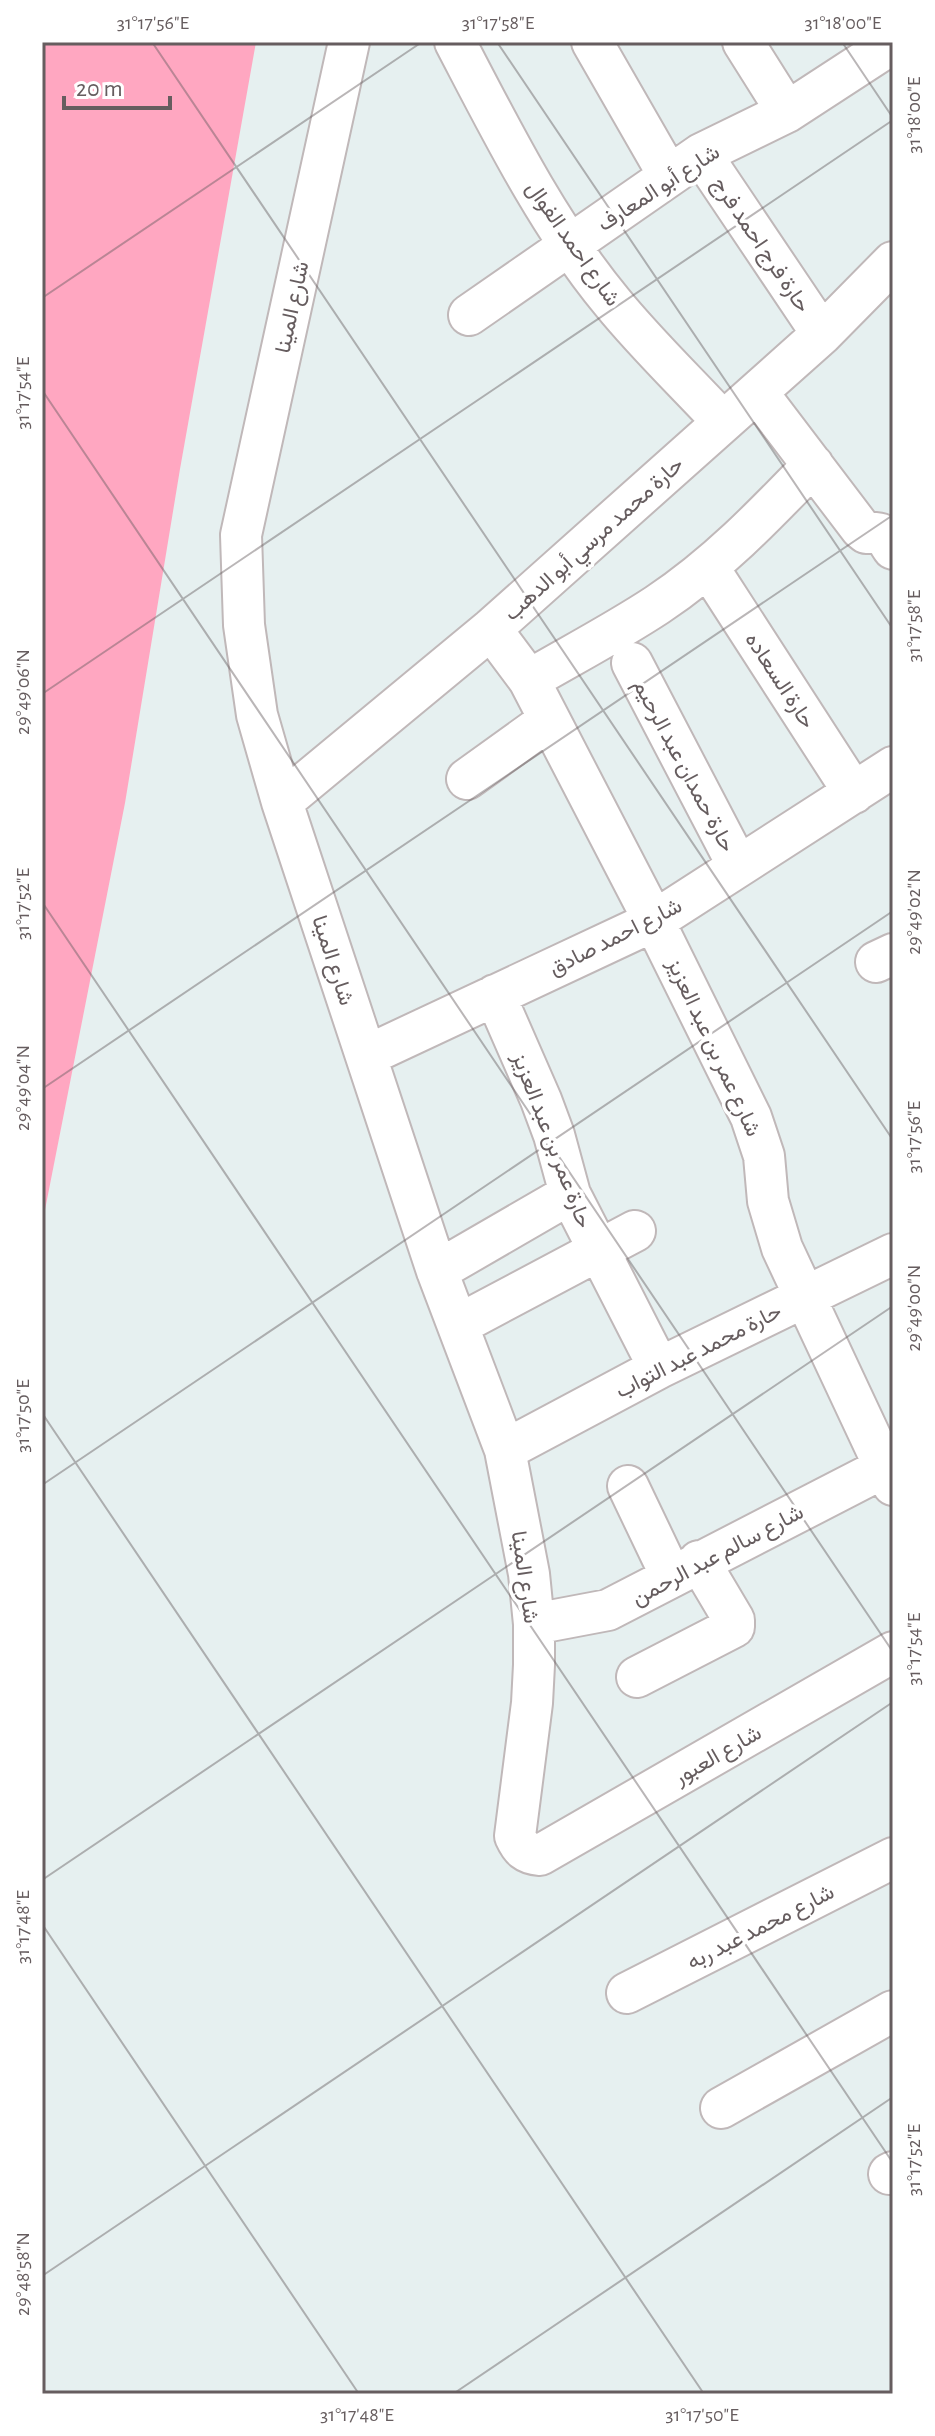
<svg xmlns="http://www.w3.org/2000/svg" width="935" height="2436" viewBox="0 0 935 2436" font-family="'Alegreya Sans',Vazirmatn,sans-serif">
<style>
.water{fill:#ffa7c1}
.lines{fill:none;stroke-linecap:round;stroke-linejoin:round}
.minor-casing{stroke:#c0b8b9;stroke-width:44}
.minor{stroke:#fff;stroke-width:40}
.ticks{fill:none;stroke:#665d5f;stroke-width:2;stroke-opacity:0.45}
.labels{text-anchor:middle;stroke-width:7;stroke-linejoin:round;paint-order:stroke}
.street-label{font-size:22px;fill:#665d5f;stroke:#fff}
.neatline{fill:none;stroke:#665d5f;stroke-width:3}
.ticks-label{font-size:20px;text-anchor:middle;fill:#665d5f}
</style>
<rect width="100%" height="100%" fill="#e6f0f0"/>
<path class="water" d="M 42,42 L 256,42 L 180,469 L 125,803 L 42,1225 Z"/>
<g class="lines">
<g class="minor-casing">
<path id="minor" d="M 349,42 L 241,535 L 244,625 L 257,715 L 282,802 L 437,1271 L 505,1450 L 529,1574 L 534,1624 L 534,1665 L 532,1703 L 515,1836 C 521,1849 526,1854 540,1855 L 893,1652
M 455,42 C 501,130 548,225 612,302 C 646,344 686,382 723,422
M 592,42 L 669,176
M 743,42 L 787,112
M 701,154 L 822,334
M 469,315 L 701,154 L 787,112 L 893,43
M 757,392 L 861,529 L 866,533 C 884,532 883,534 893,549
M 708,567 L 854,793
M 491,629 L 529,680 L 654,921 L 751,1117 L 764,1156 L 768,1201 L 782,1248 L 893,1485
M 632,663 L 738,866
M 529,680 C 572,655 616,632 657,605 C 716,566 764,516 813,465
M 467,779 L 549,720
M 282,802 L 491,629 L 822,334 L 893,262
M 876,962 L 893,954
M 495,995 L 541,1100 L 554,1135 L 570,1194 L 659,1368
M 366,1056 L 654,921 L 893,767
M 437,1271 L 570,1194
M 458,1325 L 635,1231
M 505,1450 L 659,1368 L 893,1254
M 628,1486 L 671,1576
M 534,1624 L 608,1610 L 893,1463
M 637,1677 L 734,1627 L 734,1620 L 699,1561
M 627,1993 L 893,1858
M 721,2108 L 893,2011
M 889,2174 L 893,2172"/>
</g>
<use href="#minor" class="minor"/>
</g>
<path class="ticks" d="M 152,42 L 893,1140M 497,42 L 893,629M 842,42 L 893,118M 42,298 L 422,42M 42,390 L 893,1652M 42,694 L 893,120M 42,902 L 893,2163M 42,1089 L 893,515M 42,1413 L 704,2394M 42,1485 L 893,911M 42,1880 L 893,1306M 42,1924 L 359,2394M 42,2276 L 893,1702M 453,2394 L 893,2097"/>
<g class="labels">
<g class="street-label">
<text transform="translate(658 187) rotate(-33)" y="8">شارع أبو المعارف</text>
<text transform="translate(574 243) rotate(55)" y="8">شارع احمد الفوال</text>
<text transform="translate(762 244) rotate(56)" y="8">حارة فرج احمد فرج</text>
<text transform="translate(291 307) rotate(-78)" y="8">شارع المينا</text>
<text transform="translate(593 538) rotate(-42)" y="8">حارة محمد مرسي أبو الدهب</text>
<text transform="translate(781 680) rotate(57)" y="8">حارة السعاده</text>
<text transform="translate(685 765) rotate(62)" y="8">حارة حمدان عبد الرحيم</text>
<text transform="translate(615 936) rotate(-27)" y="8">شارع احمد صادق</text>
<text transform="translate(334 960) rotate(72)" y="8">شارع المينا</text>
<text transform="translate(715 1047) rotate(65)" y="8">شارع عمر بن عبد العزيز</text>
<text transform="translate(553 1140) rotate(69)" y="8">حارة عمر بن عبد العزيز</text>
<text transform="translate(698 1350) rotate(-27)" y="8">حارة محمد عبد التواب</text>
<text transform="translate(717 1554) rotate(-28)" y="8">شارع سالم عبد الرحمن</text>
<text transform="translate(526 1577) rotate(82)" y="8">شارع المينا</text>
<text transform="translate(717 1754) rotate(-30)" y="8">شارع العبور</text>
<text transform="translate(760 1926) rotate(-27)" y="8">شارع محمد عبد ربه</text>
</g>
</g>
<rect width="935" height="2436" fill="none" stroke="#ffffff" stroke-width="88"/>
<path d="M64 96v12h106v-12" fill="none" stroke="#665d5f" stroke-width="4"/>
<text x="76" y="96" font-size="24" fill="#665d5f" stroke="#ffffff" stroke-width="6" paint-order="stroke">20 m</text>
<rect x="44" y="44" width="847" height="2348" class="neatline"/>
<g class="ticks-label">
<text x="153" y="29">31°17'56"E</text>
<text x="498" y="29">31°17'58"E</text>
<text x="843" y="29">31°18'00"E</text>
<text transform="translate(913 115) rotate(-90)" y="7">31°18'00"E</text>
<text transform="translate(22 393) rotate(-90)" y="7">31°17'54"E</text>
<text transform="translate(913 626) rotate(-90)" y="7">31°17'58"E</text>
<text transform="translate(22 692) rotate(-90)" y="7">29°49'06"N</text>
<text transform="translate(22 904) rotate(-90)" y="7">31°17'52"E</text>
<text transform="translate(913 912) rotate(-90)" y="7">29°49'02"N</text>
<text transform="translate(22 1088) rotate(-90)" y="7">29°49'04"N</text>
<text transform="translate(913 1137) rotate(-90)" y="7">31°17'56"E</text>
<text transform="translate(913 1308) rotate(-90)" y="7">29°49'00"N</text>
<text transform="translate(22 1416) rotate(-90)" y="7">31°17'50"E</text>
<text transform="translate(913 1649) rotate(-90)" y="7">31°17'54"E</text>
<text transform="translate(22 1927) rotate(-90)" y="7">31°17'48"E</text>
<text transform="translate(913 2160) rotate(-90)" y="7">31°17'52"E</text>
<text transform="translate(22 2274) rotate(-90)" y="7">29°48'58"N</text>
<text x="357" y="2421">31°17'48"E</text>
<text x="702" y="2421">31°17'50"E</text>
</g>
</svg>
